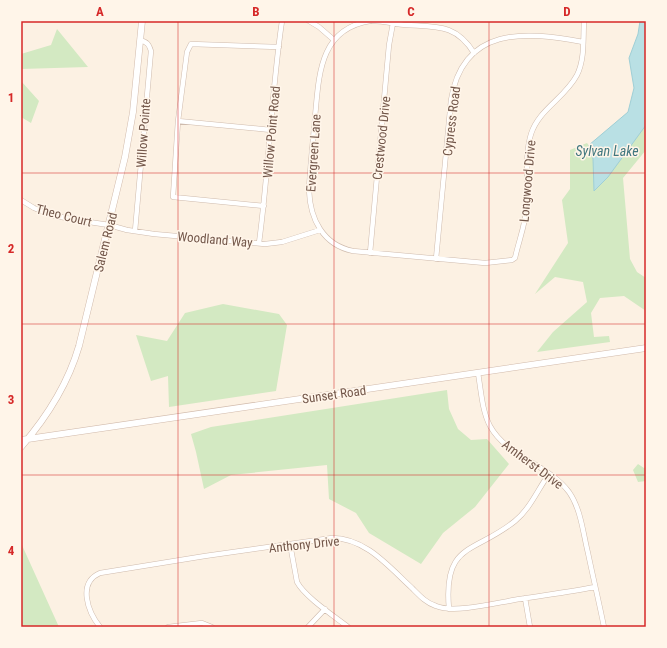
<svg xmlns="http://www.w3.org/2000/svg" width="667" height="648" viewBox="0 0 667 648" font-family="'Roboto Condensed',sans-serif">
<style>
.green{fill:#d3e9c2}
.water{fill:#b9e0e4;stroke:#9fcfd6}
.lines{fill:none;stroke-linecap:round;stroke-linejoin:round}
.street-casing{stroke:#cfbbad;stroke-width:5.5}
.secondary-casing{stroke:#d1baab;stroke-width:7}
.street{stroke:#fff;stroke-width:4.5}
.secondary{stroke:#fff;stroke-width:6}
.grid{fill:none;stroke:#d62828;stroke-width:1;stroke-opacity:0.55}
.labels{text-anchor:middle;stroke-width:3;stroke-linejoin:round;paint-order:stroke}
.street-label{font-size:13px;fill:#73574a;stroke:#fff5e9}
.water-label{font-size:14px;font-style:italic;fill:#41777f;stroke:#fff5e9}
.neatline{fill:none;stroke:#d62828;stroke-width:1.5}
.grid-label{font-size:13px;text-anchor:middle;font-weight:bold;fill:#d62828}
</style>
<rect width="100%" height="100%" fill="#fcf1e3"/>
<path class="green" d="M 57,29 L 88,67 L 21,69 L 21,54 L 51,45 Z
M 21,81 L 39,101 L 31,123 L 21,117 Z
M 646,118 L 646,150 L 623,178 L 630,259 L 637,272 L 646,278 L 646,311 L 624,296 L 600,298 L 591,313 L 594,337 L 609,336 L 610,342 L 537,352 L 553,332 L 587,302 L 583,282 L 555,277 L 535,294 L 568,243 L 562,200 L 570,189 L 570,150 L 587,143 L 606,168 Z
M 223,304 L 279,314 L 287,325 L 276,391 L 169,407 L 168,376 L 151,381 L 136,335 L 167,341 L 185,313 Z
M 447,390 L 449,409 L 458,429 L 471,440 L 487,439 L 509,464 L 475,507 L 443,533 L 421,564 L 369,533 L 356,513 L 329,499 L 327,465 L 231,475 L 204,489 L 196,452 L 191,434 L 211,427 Z
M 638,464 L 644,468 L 646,467 L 646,481 L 638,482 L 633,470 Z
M 21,543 L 59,627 L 21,627 Z"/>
<path class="water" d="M 640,21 L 646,21 L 646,125 L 608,177 L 594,191 L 593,159 L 589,145 L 628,112 L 634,88 L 629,58 L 638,34 Z"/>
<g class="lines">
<g class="street-casing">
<path id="street" d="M 309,21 L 319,27 L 334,40
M 370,21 C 319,29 319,76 315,117 C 313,142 310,166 309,190 C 310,219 323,245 353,251 L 485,263 L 512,260 L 515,258 C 519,240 526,223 527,204 C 529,181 524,157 531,134 C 539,109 565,98 577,75 C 585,59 583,38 584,21
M 372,21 C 384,21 395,24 406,25 C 437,27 456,24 474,53
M 178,121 L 271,130
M 21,200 L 34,208 L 51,215 L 76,220 L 109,225 L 127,230 L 154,234 L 265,244 L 282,242 L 320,230
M 264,206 L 173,197 L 178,121 L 187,52 L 191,44 L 279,47
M 135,231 L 151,51 C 149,44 147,42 140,40
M 259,243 C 269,169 271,95 282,21
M 370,253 L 389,45 L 393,23
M 436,259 L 451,100 C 463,26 525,31 583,42
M 478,373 C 481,390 482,411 490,426 C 507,457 548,464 569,492 C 581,509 583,533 588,553 C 593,577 599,602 604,627
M 290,544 L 297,582 C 305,597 334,616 348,627
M 525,598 L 530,627
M 449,609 C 443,542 474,554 515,521 C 530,509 538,489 549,474
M 100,627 C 88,612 77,583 100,573 L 205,556 L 332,538 C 366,538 389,567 412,588 C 419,595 426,603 436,606 C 455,614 499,602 520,599 C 545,595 570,592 595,587
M 168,627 L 202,623 L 212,627
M 308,627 L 325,609"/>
</g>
<g class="secondary-casing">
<path id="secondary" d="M 21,440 L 646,348
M 21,447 C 47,417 68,384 79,346 L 125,157 L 133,112 L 142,21"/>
</g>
<use href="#street" class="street"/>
<use href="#secondary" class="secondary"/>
</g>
<path class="grid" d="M 178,21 L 178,627M 334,21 L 334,627M 489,21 L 489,627M 21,173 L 646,173M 21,324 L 646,324M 21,475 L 646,475"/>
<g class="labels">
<g class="street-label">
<text transform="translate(451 121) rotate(-83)" y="5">Cypress Road</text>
<text transform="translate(271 132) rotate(-85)" y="5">Willow Point Road</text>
<text transform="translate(143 133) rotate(-86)" y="5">Willow Pointe</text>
<text transform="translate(381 138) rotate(-84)" y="5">Crestwood Drive</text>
<text transform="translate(313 153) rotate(-86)" y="5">Evergreen Lane</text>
<text transform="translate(527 181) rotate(-85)" y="5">Longwood Drive</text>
<text transform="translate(64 215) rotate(14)" y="5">Theo Court</text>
<text transform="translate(215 239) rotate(5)" y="5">Woodland Way</text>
<text transform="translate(105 242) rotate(-76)" y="5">Salem Road</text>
<text transform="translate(334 394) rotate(-8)" y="5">Sunset Road</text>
<text transform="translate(533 464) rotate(37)" y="5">Amherst Drive</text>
<text transform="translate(304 544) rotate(-6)" y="5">Anthony Drive</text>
</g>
<g class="water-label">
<text x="607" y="156">Sylvan Lake</text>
</g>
</g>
<rect width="667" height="648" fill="none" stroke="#fff5e9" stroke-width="44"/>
<rect x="22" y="22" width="623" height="604" class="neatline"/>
<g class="grid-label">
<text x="100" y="16">A</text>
<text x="256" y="16">B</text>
<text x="411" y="16">C</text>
<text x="567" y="16">D</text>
<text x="11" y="102">1</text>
<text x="11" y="253">2</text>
<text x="11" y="404">3</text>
<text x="11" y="555">4</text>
</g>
</svg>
